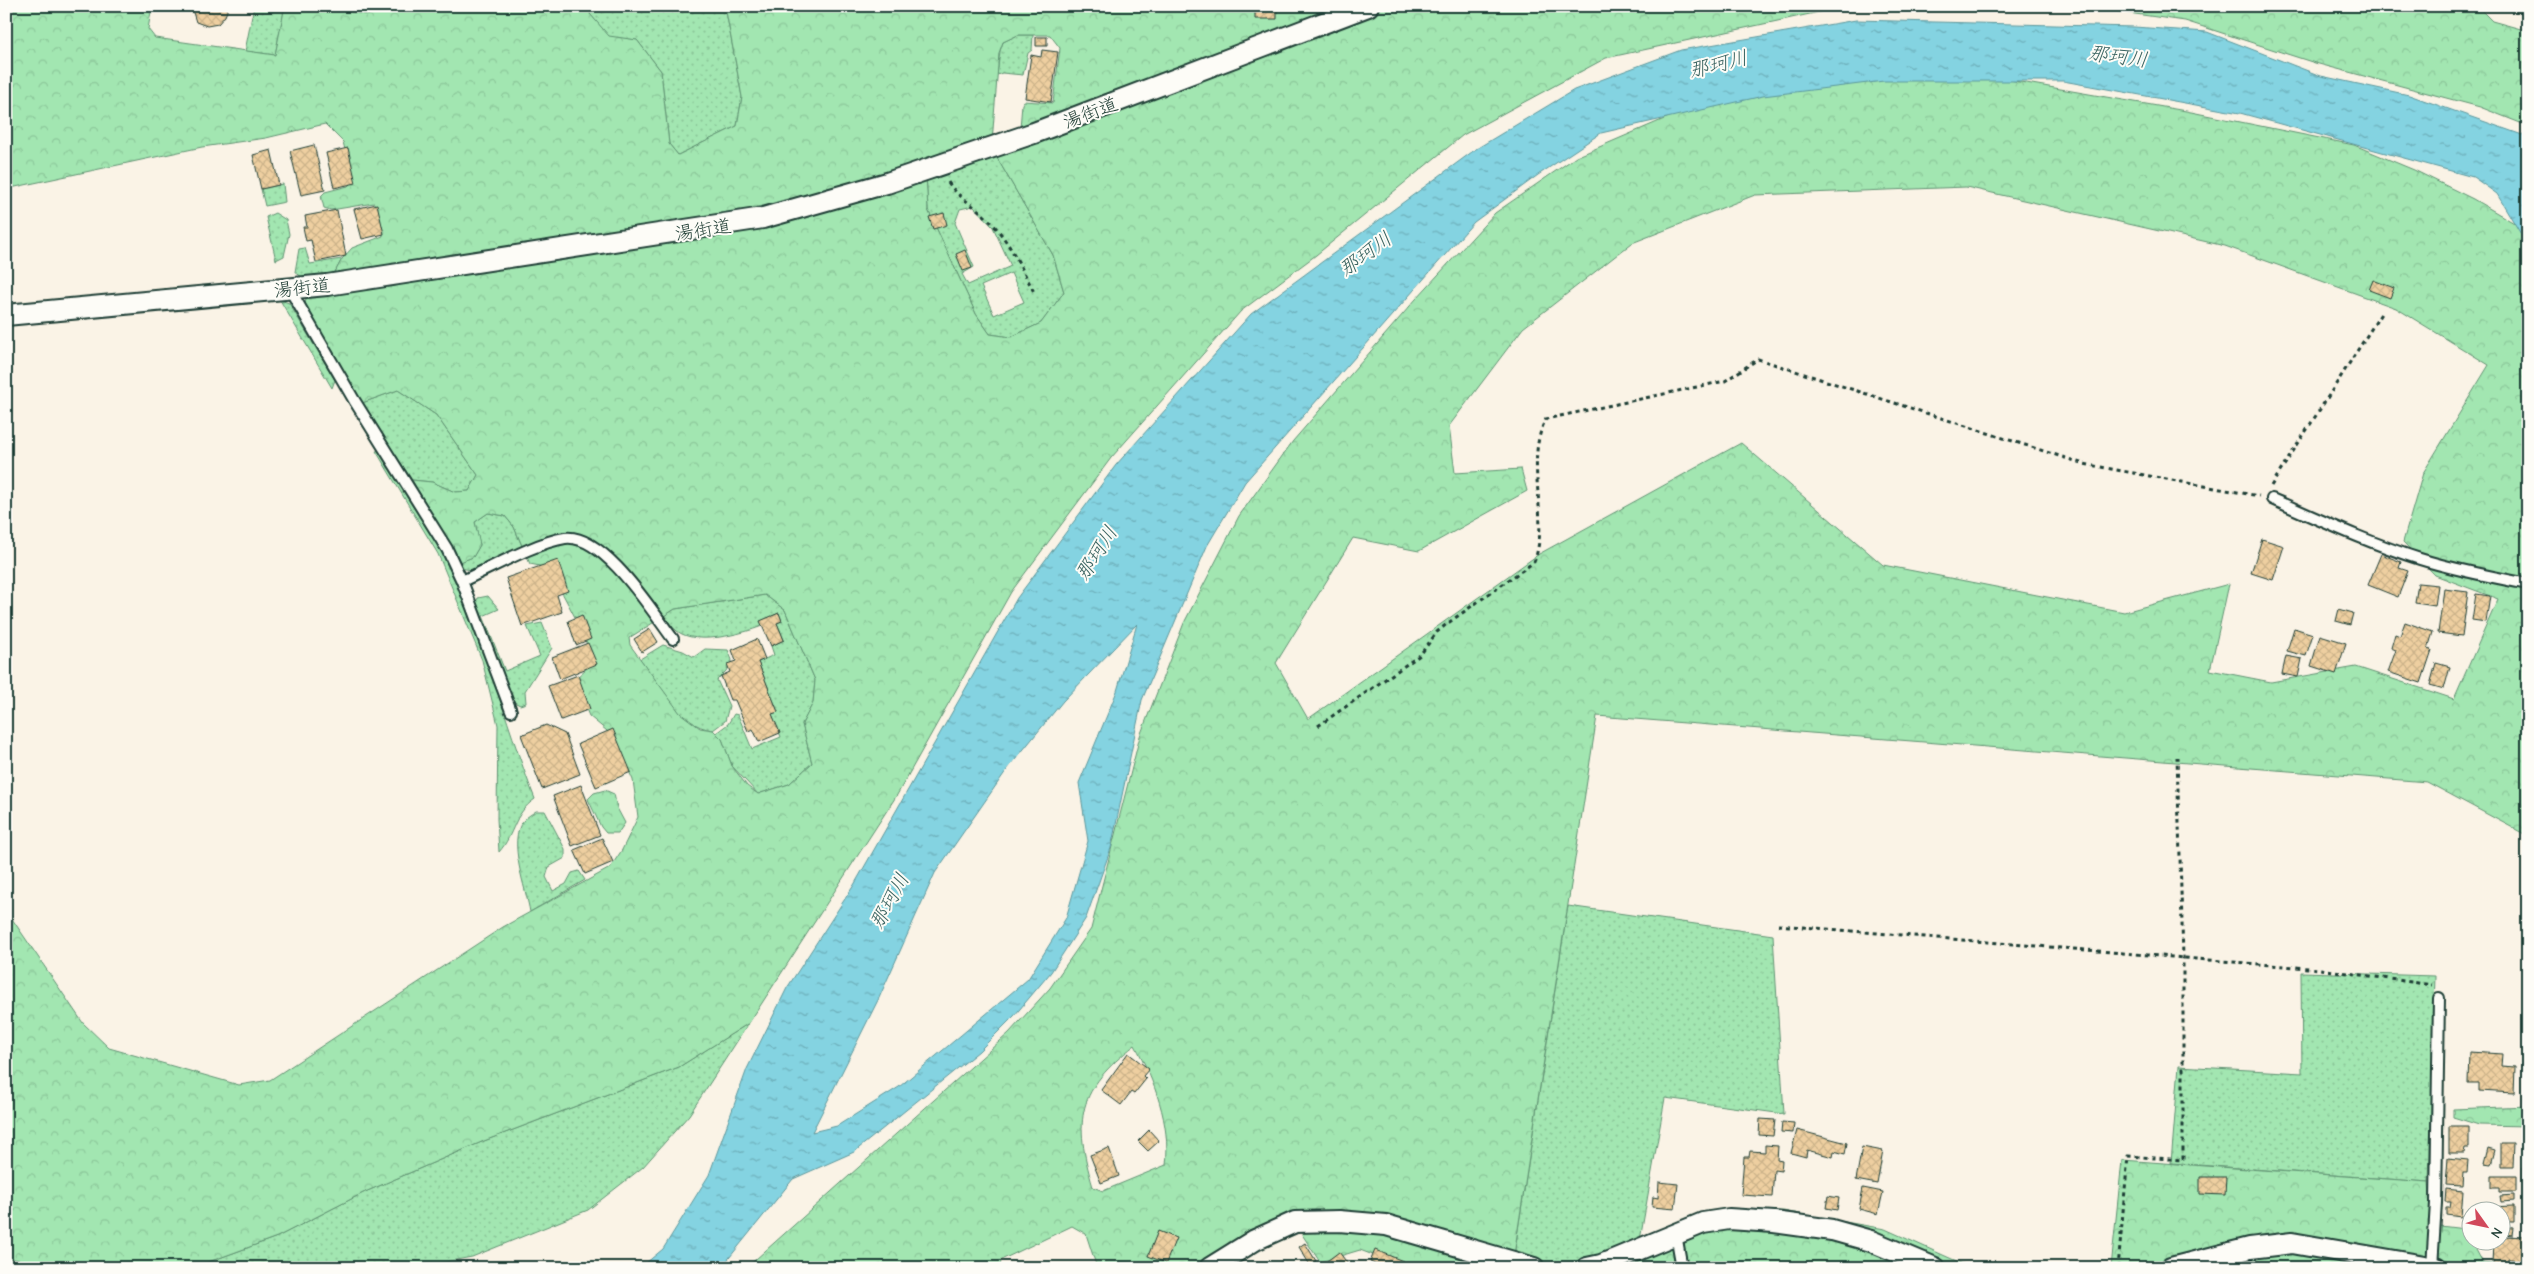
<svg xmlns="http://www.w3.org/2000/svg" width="2534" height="1274" viewBox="0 0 2534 1274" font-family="'Comic Neue','Klee One',sans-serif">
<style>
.grass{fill:url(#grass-dots);stroke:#609272;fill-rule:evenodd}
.forest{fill:url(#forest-crowns);stroke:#609272;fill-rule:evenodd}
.water{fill:url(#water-ripples);stroke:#5c979c;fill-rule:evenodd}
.building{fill:url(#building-cross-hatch);stroke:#1f3d34}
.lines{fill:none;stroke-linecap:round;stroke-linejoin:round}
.service-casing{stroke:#1f3d34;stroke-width:14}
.minor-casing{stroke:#1f3d34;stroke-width:24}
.path{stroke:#1f3d34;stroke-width:3;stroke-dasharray:4 4;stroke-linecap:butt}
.service{stroke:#fdfcf7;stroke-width:10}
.minor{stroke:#fdfcf7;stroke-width:20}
.labels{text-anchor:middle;stroke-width:4;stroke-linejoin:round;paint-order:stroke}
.street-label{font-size:19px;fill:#1f3d34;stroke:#fdfcf7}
.water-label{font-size:20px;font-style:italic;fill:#38625f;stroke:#fdfcf7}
</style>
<defs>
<pattern id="grass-dots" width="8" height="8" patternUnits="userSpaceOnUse" patternTransform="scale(1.25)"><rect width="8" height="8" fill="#a2e6b1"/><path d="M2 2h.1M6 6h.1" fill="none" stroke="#8bc699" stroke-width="1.8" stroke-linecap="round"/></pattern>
<pattern id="forest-crowns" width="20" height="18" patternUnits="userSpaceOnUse" patternTransform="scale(1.25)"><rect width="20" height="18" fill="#a2e6b1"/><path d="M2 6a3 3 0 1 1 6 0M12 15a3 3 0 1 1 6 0" fill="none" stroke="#8bc699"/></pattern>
<pattern id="water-ripples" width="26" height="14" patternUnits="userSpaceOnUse" patternTransform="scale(1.25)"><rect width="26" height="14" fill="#84d3e1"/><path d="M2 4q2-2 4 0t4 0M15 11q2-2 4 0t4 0" fill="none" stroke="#6bacb7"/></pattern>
<pattern id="building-cross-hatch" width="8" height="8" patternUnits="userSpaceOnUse" patternTransform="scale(1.25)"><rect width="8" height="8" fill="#eecfa0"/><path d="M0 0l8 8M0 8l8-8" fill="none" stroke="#ccb38a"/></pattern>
</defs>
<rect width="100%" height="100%" fill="#faf3e6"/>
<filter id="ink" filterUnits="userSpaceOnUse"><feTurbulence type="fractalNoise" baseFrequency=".02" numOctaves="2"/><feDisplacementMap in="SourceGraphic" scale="10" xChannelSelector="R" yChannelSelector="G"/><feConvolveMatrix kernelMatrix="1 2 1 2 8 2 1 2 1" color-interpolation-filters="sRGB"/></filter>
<g filter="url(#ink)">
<path class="grass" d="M 254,6 L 285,6 L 275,55 L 245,51 Z
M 319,6 L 378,6 L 369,15 Z
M 591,6 L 725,6 L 742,97 L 737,126 L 678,155 L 669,144 L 661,71 L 637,40 L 609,37 L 590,14 Z
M 1018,35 L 1033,35 L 1032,50 L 1028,53 L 1023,75 L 1002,73 L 997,75 L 1000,51 L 1003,42 Z
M 993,151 L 1053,255 L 1064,292 L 1041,323 L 1011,337 L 990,334 L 976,314 L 928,210 L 926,174 ZM 973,206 L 993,227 L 1011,266 L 968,285 L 962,274 L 974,267 L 955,223 L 960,209 ZM 1011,273 L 1024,302 L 994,315 L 981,286 Z
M 283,184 L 285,202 L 265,206 L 261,189 Z
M 275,213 L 286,220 L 289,234 L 284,256 L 276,260 L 266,217 Z
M 305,248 L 310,264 L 342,259 L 333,276 L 302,277 L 295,272 L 299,249 Z
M 280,300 L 289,303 L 335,380 L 332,388 Z
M 398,390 L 436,415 L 478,475 L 469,491 L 455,492 L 432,482 L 412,480 L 362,403 Z
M 381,450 C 402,484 427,518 445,554 C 483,633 503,718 535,799 C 513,814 515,834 499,852 L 497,819 L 498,725 L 482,660 L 438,554 L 376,451 Z
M 488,513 L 505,516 L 514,527 L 523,548 C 507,556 480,575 462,568 L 460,562 L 473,557 L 480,545 L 475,522 Z
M 765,595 L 785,610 L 815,680 L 813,703 L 802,724 L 812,763 L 789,784 L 758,794 L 732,766 L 722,739 L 716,733 L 728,724 L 734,714 L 738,715 L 752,749 L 781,737 L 772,714 L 778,712 L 758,662 L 774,655 L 771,646 L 784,640 L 777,623 L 782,621 L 779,613 L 761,621 L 762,626 C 742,634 696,646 677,631 C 672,627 668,621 664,616 L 675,609 Z
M 488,596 L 499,609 L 483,616 L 505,671 L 540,656 L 527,626 L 542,623 L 552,648 L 525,691 L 526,703 L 520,705 L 512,701 L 474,606 L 478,598 Z
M 663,645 L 683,651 L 694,657 L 705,649 L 728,650 L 732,660 L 726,671 L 717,680 L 729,706 L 725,721 L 713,730 C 678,726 659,685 640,659 Z
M 536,811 L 545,811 L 565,849 L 565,858 L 549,867 L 546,877 L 553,891 L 566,884 L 572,873 L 579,871 L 585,880 L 530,912 C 526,888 507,841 523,821 C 526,817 532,814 536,811 Z
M 1568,906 L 1773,935 L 1784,1114 L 1665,1098 L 1640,1240 C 1594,1259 1564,1272 1514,1256 Z
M 2301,972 L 2435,976 L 2429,1182 L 2171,1163 L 2179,1066 L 2302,1073 Z
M 749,1023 L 689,1115 L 643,1167 L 588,1210 L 472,1257 L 413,1268 L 185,1268 L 203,1264 L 277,1237 L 365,1192 L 484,1141 L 679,1067 Z"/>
<path class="forest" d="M 6,6 L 152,6 L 148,29 L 155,38 L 275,55 L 285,6 L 319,6 L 369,15 L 378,6 L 591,6 L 590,14 L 609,36 L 637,40 L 661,71 L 669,144 L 678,155 L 737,126 L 742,97 L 725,6 L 1847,6 L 1606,58 L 1463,135 L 1316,255 L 1241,311 L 1111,458 L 1011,592 L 897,795 L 749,1023 L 679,1067 L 484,1141 L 365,1192 L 277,1237 L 203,1264 L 185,1268 L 79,1268 L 6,1258 L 6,910 L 83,1023 L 109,1048 L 239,1085 L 270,1080 L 503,927 L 610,868 L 622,850 L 638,817 L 633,780 L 613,736 L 589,716 L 574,680 L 590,665 L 585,636 L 549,568 L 530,564 L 514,527 L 505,516 L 488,513 L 475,522 L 480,545 L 473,557 L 460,562 L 412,480 L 432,482 L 455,492 L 469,491 L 478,475 L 436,415 L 398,390 L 362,403 L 305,305 L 306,298 L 333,276 L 342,259 L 352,248 L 383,236 L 374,203 L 331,210 L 324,208 L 321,196 L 325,192 L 348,186 L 353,180 L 343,142 L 325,124 L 266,138 L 202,147 L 6,189 ZM 1018,35 L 1050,35 L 1060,48 L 1053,103 L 1024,101 L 1022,104 L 1019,141 L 993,151 L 1053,255 L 1064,292 L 1041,323 L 1011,337 L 990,334 L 976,314 L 928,210 L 926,174 L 992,142 L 999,53 L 1003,42 ZM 765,595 L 785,610 L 815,680 L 813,703 L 802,724 L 812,763 L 789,784 L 758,794 L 747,786 L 732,766 L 722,739 L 713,730 L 700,728 L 680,713 L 630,645 L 629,638 L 675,609 Z
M 2078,6 L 2477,6 L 2492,21 L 2528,31 L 2528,126 L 2480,107 L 2315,63 L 2185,21 Z
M 1969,73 L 2186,111 L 2354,145 L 2414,170 L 2473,199 L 2528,231 L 2528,836 L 2427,782 L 1597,716 L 1512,1268 L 1407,1268 L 1360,1250 L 1320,1262 L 1292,1219 L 1204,1268 L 1097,1268 L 1086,1234 L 1072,1226 L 1001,1260 L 1000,1268 L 746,1268 L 1009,1033 L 1050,988 L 1091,929 L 1140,736 L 1184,623 L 1239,516 L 1293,441 L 1416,299 L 1495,213 L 1576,157 L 1706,101 L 1767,79 ZM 1966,187 L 2225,246 L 2396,308 L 2489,365 L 2423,473 L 2403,542 L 2435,575 L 2498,599 L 2454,699 L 2356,667 L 2271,682 L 2210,670 L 2229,584 L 2124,612 L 1883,565 L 1741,443 L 1539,554 L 1308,719 L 1276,663 L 1353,538 L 1419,551 L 1527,491 L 1521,469 L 1455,473 L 1449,426 L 1523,328 L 1632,243 L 1755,195 ZM 1135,1045 C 1154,1080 1171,1124 1166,1165 L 1103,1191 L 1093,1187 C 1073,1119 1077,1090 1135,1045 Z
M 605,790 L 614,794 L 617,808 L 625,823 L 618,833 L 606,833 L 601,827 L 588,799 L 594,793 Z
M 2528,1106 L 2528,1126 L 2479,1125 L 2453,1117 L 2453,1109 Z
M 2122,1160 L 2429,1182 L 2432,1225 L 2465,1229 L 2483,1263 L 2524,1268 L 2111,1268 Z
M 1783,1211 L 1885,1229 L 1972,1268 L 1608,1268 L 1704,1213 Z"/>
<path class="water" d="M 1856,20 L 2134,27 L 2207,32 L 2321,76 L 2409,95 L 2528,137 L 2528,246 L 2497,194 L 2473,177 L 2240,113 L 2063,81 L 1884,81 L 1763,96 L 1601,133 L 1538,175 L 1474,222 L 1245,482 L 1207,546 L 1142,700 L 1111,848 L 1086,918 L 1051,972 L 1014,1016 L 979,1051 L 854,1152 L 793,1179 L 721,1268 L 640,1268 L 663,1249 L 709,1175 L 747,1069 L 787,988 L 854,885 L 1017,598 L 1116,465 L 1251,314 L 1476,149 L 1574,90 L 1681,50 ZM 1137,624 L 1117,691 L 1079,783 L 1088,841 L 1066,918 L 1028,979 L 899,1087 L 837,1126 L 812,1132 L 879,998 L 935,873 L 1006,771 L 1063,701 Z"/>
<path class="building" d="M 191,6 L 227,6 L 227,11 L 225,16 L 218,24 L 207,26 L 196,22 Z
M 1255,6 L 1277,6 L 1277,19 L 1255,19 Z
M 1036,37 L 1047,37 L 1047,46 L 1036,46 Z
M 1042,50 L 1058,52 L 1051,102 L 1025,98 L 1031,55 L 1041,57 Z
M 314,145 L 325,190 L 301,195 L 290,151 Z
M 348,148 L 356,183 L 334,188 L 326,153 Z
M 271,150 L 279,185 L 261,189 L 253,155 Z
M 377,204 L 384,234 L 362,239 L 354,209 Z
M 337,210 L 346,256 L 316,262 L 311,240 L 306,241 L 303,227 L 307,227 L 305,216 Z
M 944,213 L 947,225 L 933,229 L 929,217 Z
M 965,250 L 972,268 L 963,271 L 956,254 Z
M 2373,280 L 2394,288 L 2390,298 L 2369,290 Z
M 2262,539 L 2284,546 L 2273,580 L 2251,573 Z
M 2381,554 L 2401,562 L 2399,568 L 2408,571 L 2398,597 L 2368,585 Z
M 558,560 L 568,591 L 557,595 L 562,612 L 522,626 L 506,578 Z
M 2418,583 L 2438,585 L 2435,606 L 2415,603 Z
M 2444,589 L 2468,592 L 2462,636 L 2438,633 Z
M 2476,594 L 2490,596 L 2486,622 L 2472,620 Z
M 2339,609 L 2353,613 L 2350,625 L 2336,621 Z
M 779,613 L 782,621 L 777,623 L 784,640 L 771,646 L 760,621 Z
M 582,615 L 591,639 L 576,645 L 568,621 Z
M 2405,622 L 2433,632 L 2428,649 L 2432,650 L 2421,683 L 2388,672 L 2396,650 L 2391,648 L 2395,634 L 2400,636 Z
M 2294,628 L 2313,634 L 2306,656 L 2287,651 Z
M 650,629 L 658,642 L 642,652 L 634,639 Z
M 2320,635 L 2346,643 L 2336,674 L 2311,666 Z
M 757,639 L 765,659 L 758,662 L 778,712 L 772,714 L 780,733 L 759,742 L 753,729 L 748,731 L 735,700 L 730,700 L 721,676 L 730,672 L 727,664 L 736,661 L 732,650 Z
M 588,643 L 597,664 L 560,679 L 552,657 Z
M 2286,656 L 2302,659 L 2298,677 L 2282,674 Z
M 2436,663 L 2450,667 L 2444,689 L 2430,685 Z
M 578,675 L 590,709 L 561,720 L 548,686 Z
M 546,725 L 565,734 L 580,774 L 542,789 L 521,735 Z
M 613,729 L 631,772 L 596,787 L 578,744 Z
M 581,785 L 600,835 L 572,846 L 553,796 Z
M 602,838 L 613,862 L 585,874 L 574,850 Z
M 2469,1052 L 2502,1054 L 2501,1066 L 2515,1067 L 2514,1093 L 2479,1091 L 2479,1083 L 2468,1083 Z
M 1128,1053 L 1149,1069 L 1143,1076 L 1146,1079 L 1134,1094 L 1131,1092 L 1121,1105 L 1101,1090 Z
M 1760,1119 L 1775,1120 L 1773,1136 L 1759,1135 Z
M 1782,1122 L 1794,1123 L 1793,1133 L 1781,1132 Z
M 2449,1126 L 2469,1126 L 2469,1148 L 2465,1148 L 2464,1153 L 2449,1153 Z
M 1149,1130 L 1159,1141 L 1148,1151 L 1138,1141 Z
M 1797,1130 L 1847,1143 L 1845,1154 L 1834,1151 L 1833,1157 L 1807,1150 L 1806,1157 L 1791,1153 Z
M 2501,1144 L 2514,1144 L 2513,1166 L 2501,1166 Z
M 1765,1145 L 1778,1146 L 1777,1160 L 1782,1161 L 1781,1171 L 1774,1170 L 1772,1197 L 1741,1195 L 1744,1157 L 1749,1157 L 1750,1151 L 1765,1152 Z
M 1862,1147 L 1883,1151 L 1877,1184 L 1856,1180 Z
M 1109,1148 L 1119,1176 L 1101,1183 L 1090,1155 Z
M 2488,1148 L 2495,1150 L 2491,1165 L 2484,1164 Z
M 2448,1158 L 2468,1160 L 2467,1173 L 2463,1173 L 2462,1186 L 2446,1185 Z
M 2522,1168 L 2528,1168 L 2528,1182 L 2522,1182 Z
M 2492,1176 L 2516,1176 L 2516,1192 L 2500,1192 L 2500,1188 L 2492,1188 Z
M 2200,1177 L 2226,1177 L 2225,1195 L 2200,1194 Z
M 1659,1182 L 1678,1184 L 1675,1209 L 1652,1207 L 1653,1197 L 1658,1198 Z
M 1863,1188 L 1883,1192 L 1878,1214 L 1859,1209 Z
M 2446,1189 L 2463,1191 L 2461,1217 L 2446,1215 L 2446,1208 L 2450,1208 L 2451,1202 L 2445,1202 Z
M 2514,1195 L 2514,1201 L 2501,1202 L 2500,1196 Z
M 1828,1196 L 1839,1198 L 1837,1210 L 1826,1208 Z
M 2514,1206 L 2514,1222 L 2502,1222 L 2502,1212 L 2488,1212 L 2488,1207 Z
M 2523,1208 L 2528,1208 L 2528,1223 L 2524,1223 Z
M 2502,1227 L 2514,1228 L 2513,1235 L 2502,1234 Z
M 1158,1231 L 1176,1238 L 1166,1263 L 1148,1256 Z
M 2502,1236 L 2528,1237 L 2528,1252 L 2521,1252 L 2521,1260 L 2508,1259 L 2508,1264 L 2493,1264 L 2494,1242 L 2502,1242 Z
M 1305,1243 L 1316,1261 L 1310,1265 L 1299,1247 Z
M 1375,1250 L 1403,1261 L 1400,1268 L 1385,1268 L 1370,1262 Z
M 1339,1252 L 1351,1268 L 1332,1268 L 1327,1261 Z"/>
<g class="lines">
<g class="service-casing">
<path id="service" d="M 289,288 L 354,400 L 447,549 L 462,581 L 511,711
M 2272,499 C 2320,520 2369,543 2420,559 C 2455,570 2492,577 2528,584
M 462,581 C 489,569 537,542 565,538 C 603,533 652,611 673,639
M 1676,1234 L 1682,1268
M 2432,1267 L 2436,1203 L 2439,998"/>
</g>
<g class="minor-casing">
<path id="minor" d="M 6,315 L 327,285 L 763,218 L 887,183 L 1034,133 L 1368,6
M 1210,1268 L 1255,1240 L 1295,1222 L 1339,1221 L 1386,1225 L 1534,1268
M 1587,1268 L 1601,1265 L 1703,1223 L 1729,1219 L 1774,1222 L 1832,1230 L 1871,1241 L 1935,1268
M 2171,1268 L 2250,1248 L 2292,1243 L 2436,1268"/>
</g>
<path class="path" d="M 948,182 C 960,200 974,204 988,219 C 1008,239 1021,267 1034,292
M 2271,486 L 2382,312
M 1318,726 L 1420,655 L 1437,632 L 1448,623 L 1534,562 C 1551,518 1523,462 1546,419 L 1725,381 L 1758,359 L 2084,464 L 2259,496
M 1778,925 L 2320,969 L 2432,985
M 2118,1268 L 2128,1156 L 2183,1160 L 2183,957 L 2177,757"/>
<use href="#service" class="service"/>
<use href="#minor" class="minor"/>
</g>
</g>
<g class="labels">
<g class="street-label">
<text transform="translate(1090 112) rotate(-21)" y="7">湯街道</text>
<text transform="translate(703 229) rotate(-9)" y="7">湯街道</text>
<text transform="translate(302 287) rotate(-6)" y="7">湯街道</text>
</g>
<g class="water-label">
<text transform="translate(2118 56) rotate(7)" y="7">那珂川</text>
<text transform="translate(1718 64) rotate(-14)" y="7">那珂川</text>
<text transform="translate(1365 254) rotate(-37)" y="7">那珂川</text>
<text transform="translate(1096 553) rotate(-58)" y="7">那珂川</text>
<text transform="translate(889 901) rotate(-62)" y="7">那珂川</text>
</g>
</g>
<rect width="2534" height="1274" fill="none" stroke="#fdfcf7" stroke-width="25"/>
<rect x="12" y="12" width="2509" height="1249" fill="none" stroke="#1f3d34" stroke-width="2" filter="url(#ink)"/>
<g transform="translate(2486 1226) rotate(123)"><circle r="24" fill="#fdfcf7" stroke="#a4b0a9"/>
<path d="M0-4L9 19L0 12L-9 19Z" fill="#d1495b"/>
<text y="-8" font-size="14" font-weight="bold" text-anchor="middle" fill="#1f3d34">N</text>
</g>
</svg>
